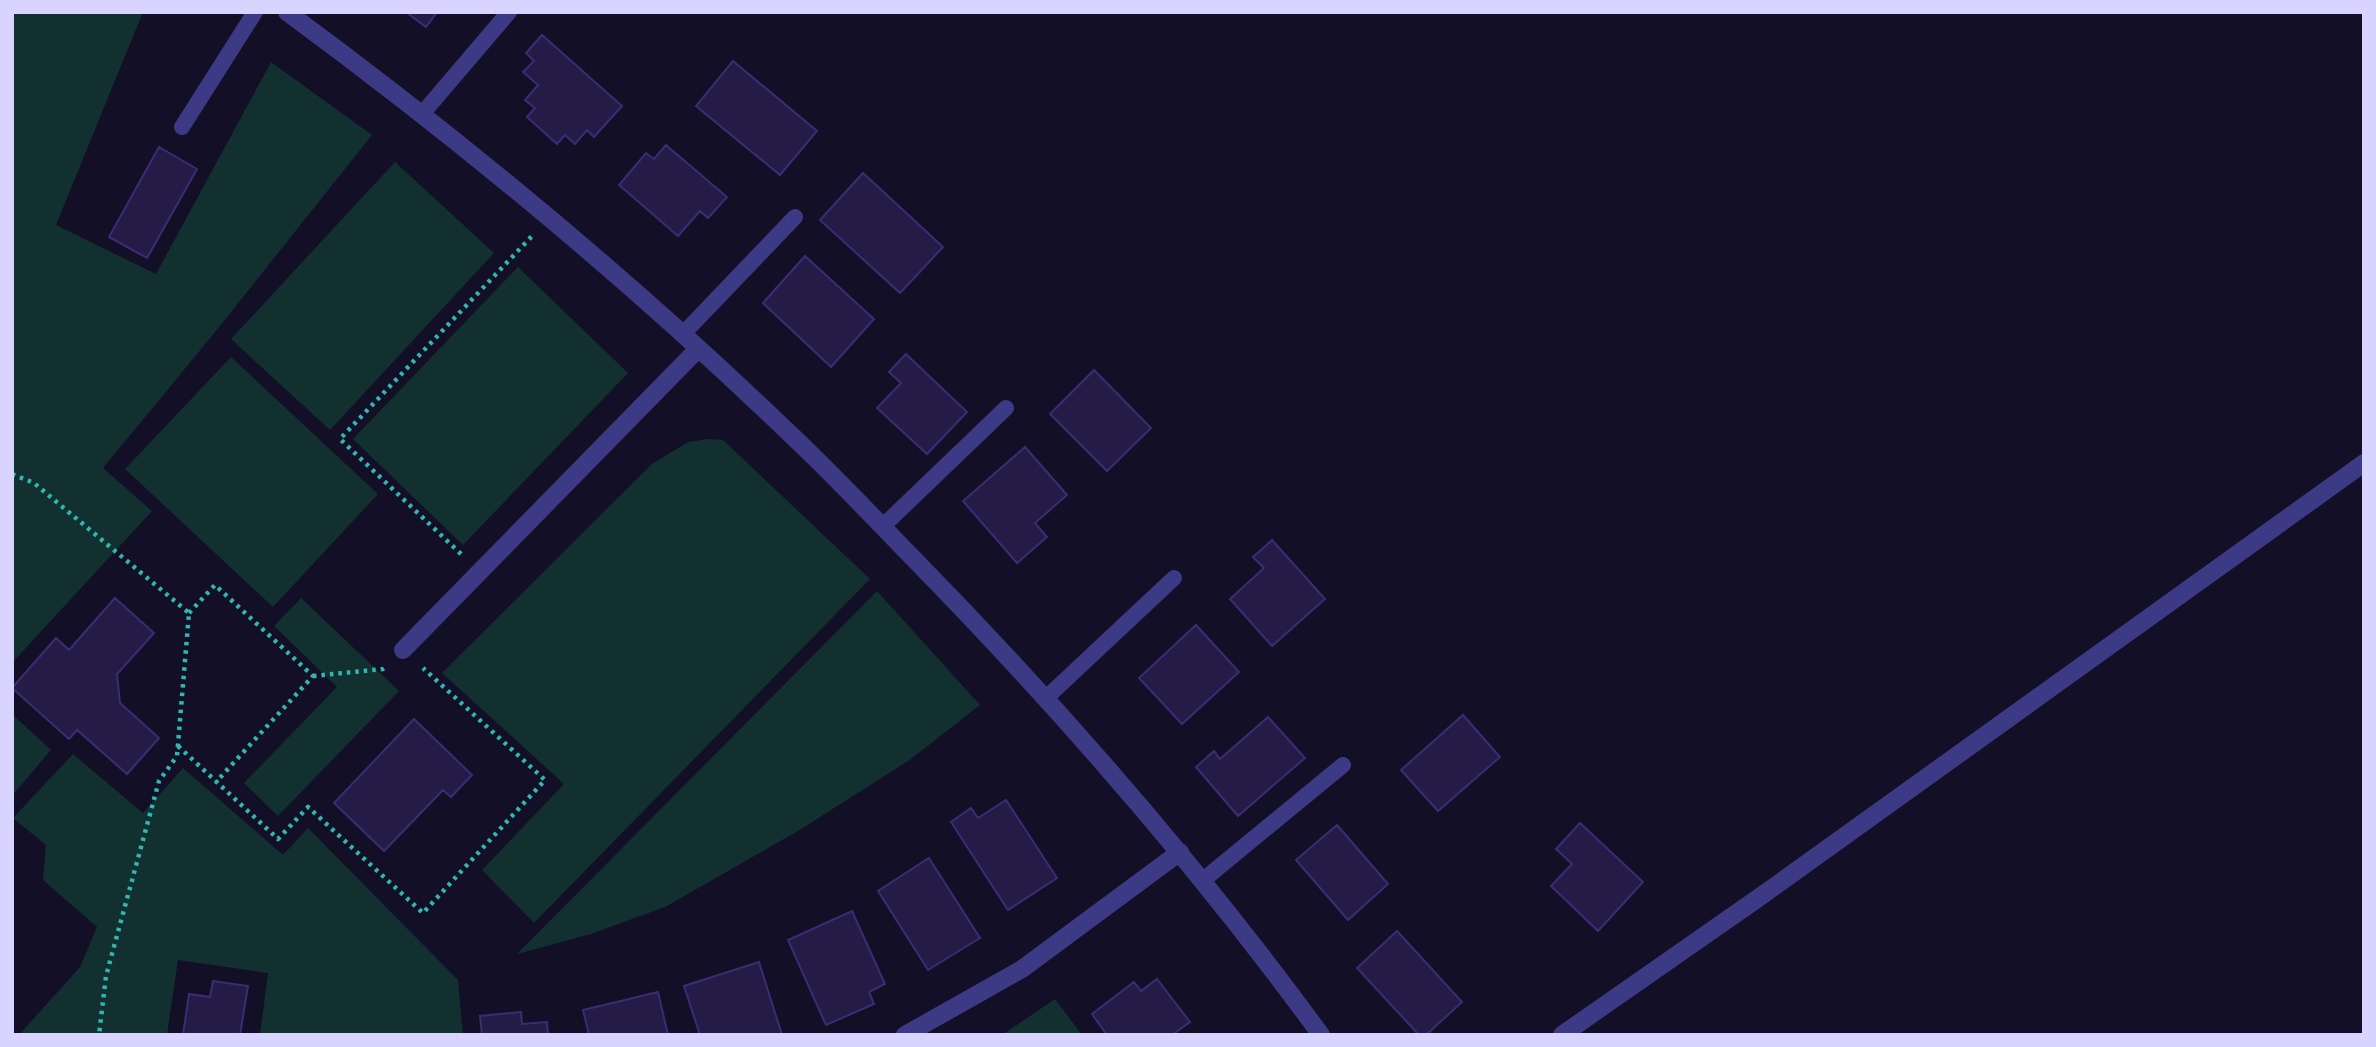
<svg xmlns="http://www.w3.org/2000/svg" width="2376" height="1047" viewBox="0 0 2376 1047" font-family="'IBM Plex Sans',sans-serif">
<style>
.green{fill:#12302f}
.building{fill:#241b47;stroke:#3b2d73;stroke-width:2}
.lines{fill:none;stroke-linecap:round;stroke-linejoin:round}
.path{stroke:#2fb8b0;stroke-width:4.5;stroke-dasharray:3.5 5;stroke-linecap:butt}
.service{stroke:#3d3a85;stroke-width:16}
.minor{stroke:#3d3a85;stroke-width:18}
</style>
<rect width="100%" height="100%" fill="#130f26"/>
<path class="green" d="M 12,12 L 143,12 L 56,225 L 156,274 L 271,62 L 372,135 L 216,331 L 103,468 L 152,511 L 12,663 Z
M 395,162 L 494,253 L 330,430 L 231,339 Z
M 518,267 L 628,373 L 463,545 L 353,439 Z
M 231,357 L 378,494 L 273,607 L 125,469 Z
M 708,439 L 723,440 L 870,579 L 534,923 L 482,870 L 564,784 L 442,673 L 652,464 L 688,442 Z
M 877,591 L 980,705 L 911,759 L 798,831 L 665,907 L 591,934 L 517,954 Z
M 301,598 L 399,691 L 278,816 L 244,783 L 337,687 L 274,626 Z
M 12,714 L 51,750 L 12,796 Z
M 73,754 L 143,813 L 183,768 L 283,855 L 308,828 L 458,980 L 463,1035 L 260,1035 L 268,973 L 178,960 L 167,1035 L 19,1035 L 80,967 L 97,927 L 43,880 L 46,845 L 13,818 Z
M 1055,999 L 1082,1035 L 1002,1035 Z"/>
<path class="building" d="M 406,12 L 437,12 L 426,27 Z
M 542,35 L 622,106 L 594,137 L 587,130 L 575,144 L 565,135 L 557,144 L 527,117 L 535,108 L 525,100 L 538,85 L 523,72 L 534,61 L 526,53 Z
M 733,61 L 817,131 L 780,175 L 696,106 Z
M 666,145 L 727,197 L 708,218 L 700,211 L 678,236 L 619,185 L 646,153 L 654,159 Z
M 159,147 L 197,169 L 147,258 L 109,237 Z
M 863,173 L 943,247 L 900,293 L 820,220 Z
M 805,256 L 874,319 L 831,367 L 763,303 Z
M 906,354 L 967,412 L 927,454 L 877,408 L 901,383 L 889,372 Z
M 1094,370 L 1151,428 L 1107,471 L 1050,414 Z
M 1025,447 L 1067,495 L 1035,523 L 1047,537 L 1017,563 L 963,501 Z
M 1272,540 L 1325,599 L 1272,646 L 1230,599 L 1264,568 L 1253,557 Z
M 115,598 L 154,633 L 117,674 L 120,703 L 159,738 L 127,774 L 77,730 L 69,739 L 12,688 L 56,638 L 69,650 Z
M 1196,625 L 1239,672 L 1182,724 L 1139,678 Z
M 1463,715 L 1500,757 L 1438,811 L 1401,770 Z
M 1268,717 L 1305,758 L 1238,816 L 1196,767 L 1214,751 L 1220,759 Z
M 414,719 L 472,775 L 451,797 L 443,790 L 384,851 L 334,803 Z
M 1006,800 L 1057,878 L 1008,910 L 951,822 L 971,808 L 978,818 Z
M 1580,823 L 1643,882 L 1598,931 L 1551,886 L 1572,864 L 1556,849 Z
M 1337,825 L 1388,884 L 1348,920 L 1296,860 Z
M 929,858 L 980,938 L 928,970 L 878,891 Z
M 852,911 L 885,984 L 869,992 L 874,1004 L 826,1025 L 788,940 Z
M 1397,931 L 1462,1002 L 1426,1035 L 1419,1035 L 1357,968 Z
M 759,962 L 782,1035 L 700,1035 L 684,986 Z
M 1157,979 L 1190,1022 L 1172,1035 L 1107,1035 L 1092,1014 L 1134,982 L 1141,991 Z
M 213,981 L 248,986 L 240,1035 L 183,1035 L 189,994 L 210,997 Z
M 658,992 L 668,1035 L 589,1035 L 583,1010 Z
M 521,1012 L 522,1024 L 547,1022 L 548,1035 L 482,1035 L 480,1016 Z"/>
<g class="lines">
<path class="path" d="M 12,474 L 34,483 L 189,613 L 177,756 L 159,781 L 106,976 L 99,1035
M 461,554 L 340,439 L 532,236
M 189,613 L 215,585 L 313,676 L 216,782
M 313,676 L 383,669 L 386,667
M 178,746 L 278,839 L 308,807 L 423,913 L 545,780 L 423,668"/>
<path class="service" d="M 422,114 L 509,12
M 182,127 L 255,12
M 682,335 L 795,217
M 882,527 L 1006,408
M 1046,698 L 1174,578
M 1202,881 L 1343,765"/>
<path class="minor" d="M 287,12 C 462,141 630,280 787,431 C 830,471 870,514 911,556 C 1058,706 1197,865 1321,1035
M 403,650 L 698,349
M 905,1035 L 1022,969 L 1180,852
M 1562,1035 L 1764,894 L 2364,463"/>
</g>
<rect width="2376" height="1047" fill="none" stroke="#d9d4ff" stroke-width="28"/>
</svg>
